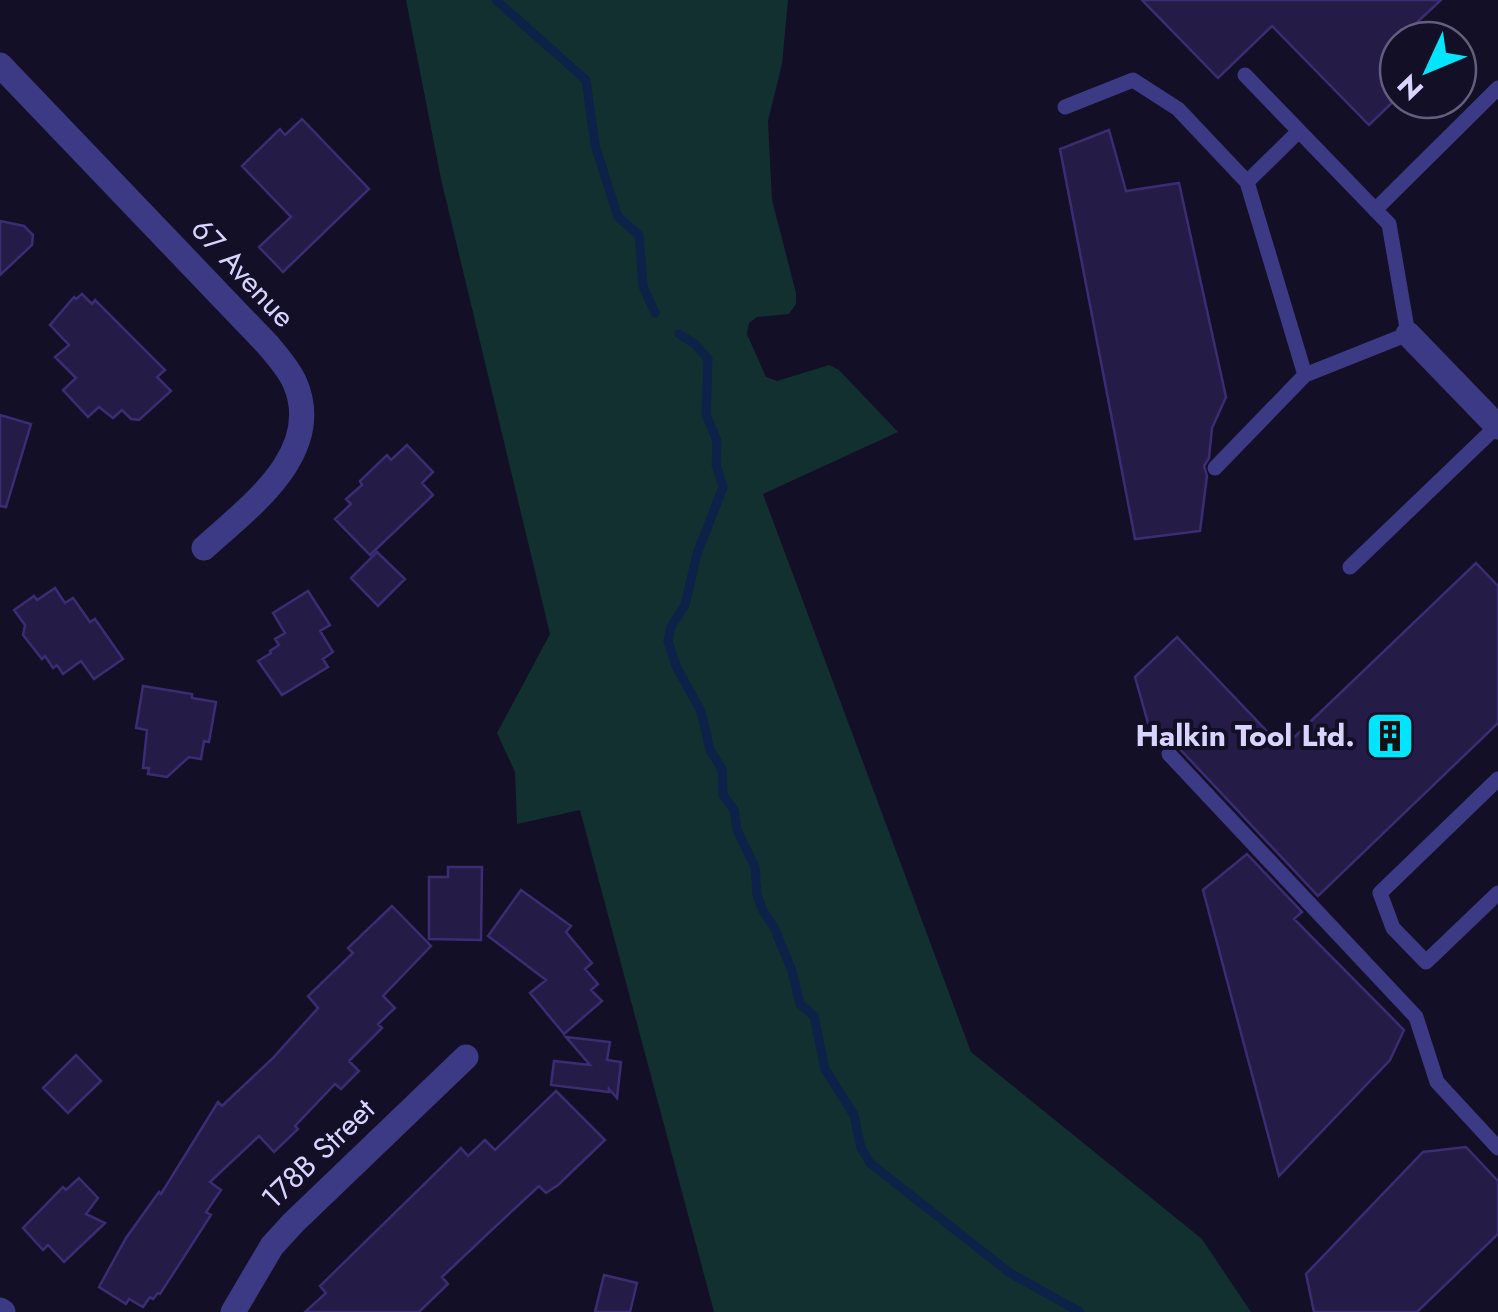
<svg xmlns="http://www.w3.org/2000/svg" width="1498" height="1312" viewBox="0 0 1498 1312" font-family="Jost,sans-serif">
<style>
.green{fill:#12302f}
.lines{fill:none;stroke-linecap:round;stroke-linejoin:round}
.stream{stroke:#0c2248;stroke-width:9}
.building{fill:#241b47;stroke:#3b2d73;stroke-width:2.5}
.service{stroke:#3d3a85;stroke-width:15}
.minor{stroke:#3d3a85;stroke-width:25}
.tertiary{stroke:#3d3a85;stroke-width:25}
.labels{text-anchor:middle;stroke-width:8;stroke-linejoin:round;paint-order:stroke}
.street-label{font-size:30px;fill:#d9d4ff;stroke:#130f26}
.poi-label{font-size:30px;font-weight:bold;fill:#d9d4ff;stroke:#130f26;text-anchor:end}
</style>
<rect width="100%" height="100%" fill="#130f26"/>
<path class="green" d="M 406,0 L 788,0 L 782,64 L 768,121 L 772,200 L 796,293 L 796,304 L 789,314 L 757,317 L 749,323 L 747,334 L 766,377 L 777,381 L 829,365 L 839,370 L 898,432 L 763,494 L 971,1052 L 1202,1239 L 1251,1312 L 714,1312 L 580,810 L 517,824 L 515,772 L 497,733 L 550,634 L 441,179 Z"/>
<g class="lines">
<path class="stream" d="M 496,0 L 586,80 L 595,145 L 618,217 L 639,235 L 643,286 L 655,313
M 679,334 L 695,344 L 708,359 L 706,414 L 717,441 L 716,464 L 723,487 L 697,554 L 685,605 L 671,627 L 668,642 L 677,668 L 701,711 L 710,750 L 722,769 L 723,795 L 734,810 L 737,830 L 755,867 L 757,895 L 763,911 L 774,927 L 792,971 L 800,1004 L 814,1016 L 825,1069 L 854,1115 L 861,1148 L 870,1163 L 1010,1273 L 1080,1312"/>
</g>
<path class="building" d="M 1142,0 L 1441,0 L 1398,40 L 1398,97 L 1369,125 L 1272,26 L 1218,78 Z
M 302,119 L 369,189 L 283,272 L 259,247 L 291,217 L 242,166 L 280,129 L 285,135 Z
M 1109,130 L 1126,191 L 1179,183 L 1226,397 L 1212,428 L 1209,458 L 1204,466 L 1207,476 L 1200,531 L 1135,539 L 1060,149 Z
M 0,221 L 24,226 L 33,235 L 32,245 L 0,275 Z
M 82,294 L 92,304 L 95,300 L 165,370 L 157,377 L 171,391 L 139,420 L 131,419 L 122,410 L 113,418 L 99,407 L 88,417 L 63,390 L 76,378 L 55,357 L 69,345 L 50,325 L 74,297 L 76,299 Z
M 0,415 L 31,424 L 6,507 L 0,506 Z
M 407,445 L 433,472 L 422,483 L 433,495 L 370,555 L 335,519 L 351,504 L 346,499 L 362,485 L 360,481 L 387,455 L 391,460 Z
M 377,552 L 405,579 L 378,606 L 351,578 Z
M 1476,563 L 1498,586 L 1498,723 L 1318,896 L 1177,746 L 1167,743 L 1148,723 L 1135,677 L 1177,637 L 1283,748 Z
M 55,588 L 65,603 L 73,598 L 90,622 L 95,619 L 123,659 L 94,679 L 81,661 L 63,674 L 57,665 L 53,668 L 45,656 L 42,659 L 23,635 L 25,625 L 14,610 L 34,596 L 37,600 Z
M 308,591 L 330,625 L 320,631 L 333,652 L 323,659 L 328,667 L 282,695 L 258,661 L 271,653 L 270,651 L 279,645 L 275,639 L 285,633 L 273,613 Z
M 143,686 L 192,694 L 192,698 L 216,702 L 209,742 L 204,741 L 201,759 L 189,757 L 167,777 L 148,774 L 149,768 L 143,768 L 147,730 L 136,728 Z
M 1247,854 L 1302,912 L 1294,919 L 1404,1030 L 1390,1060 L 1279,1176 L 1203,890 Z
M 448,867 L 482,867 L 481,940 L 429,939 L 429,877 L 448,877 Z
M 521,890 L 571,926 L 566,932 L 592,963 L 585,969 L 598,984 L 591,990 L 602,1001 L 564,1034 L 530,993 L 546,980 L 488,936 Z
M 392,906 L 431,946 L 383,996 L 395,1008 L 378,1024 L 382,1028 L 349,1061 L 359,1071 L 341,1089 L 335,1084 L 295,1126 L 298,1129 L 274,1152 L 259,1136 L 210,1182 L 221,1190 L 206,1212 L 211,1215 L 160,1294 L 158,1293 L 153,1299 L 150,1297 L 143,1307 L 129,1299 L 126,1304 L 99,1287 L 126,1238 L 159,1192 L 161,1194 L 218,1102 L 222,1106 L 273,1058 L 318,1008 L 308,996 L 353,953 L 348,948 Z
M 566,1037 L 610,1042 L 607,1060 L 621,1062 L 617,1098 L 609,1089 L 609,1092 L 551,1085 L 554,1061 L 590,1065 Z
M 76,1055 L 101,1081 L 68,1113 L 43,1088 Z
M 556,1091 L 605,1140 L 558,1185 L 546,1193 L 539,1186 L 497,1225 L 442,1277 L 448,1284 L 419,1312 L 305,1312 L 326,1293 L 320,1286 L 461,1148 L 468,1156 L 485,1140 L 495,1150 Z
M 1466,1147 L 1498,1181 L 1498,1234 L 1417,1312 L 1314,1312 L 1306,1274 L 1423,1152 Z
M 79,1178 L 98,1198 L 86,1214 L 105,1223 L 64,1262 L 48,1245 L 43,1250 L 23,1228 L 63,1187 L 66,1190 Z
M 604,1275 L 637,1283 L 630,1312 L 595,1312 Z"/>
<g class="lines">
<path class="service" d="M 1065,107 L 1133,80 L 1178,109 L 1247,182
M 1299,131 L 1247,182 L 1305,375
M 1375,210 L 1498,88
M 1215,468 L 1305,375 L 1408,334 L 1389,224 L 1245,75
M 1350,567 L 1497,426
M 1169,754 L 1416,1017 L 1437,1082 L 1498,1148
M 1498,779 L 1380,893 L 1393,928 L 1426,962 L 1498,893"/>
<path class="minor" d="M 0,65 L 268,345 C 277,356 289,369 295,383 C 325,453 249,507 204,548
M 1408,334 L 1498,427
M 233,1312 L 272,1246 L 293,1223 L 466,1057"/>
<path class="tertiary" d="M 0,1310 L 3,1312"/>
</g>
<defs>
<g id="building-square" transform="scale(2.5)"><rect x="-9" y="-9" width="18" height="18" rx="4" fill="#00e5ff" stroke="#130f26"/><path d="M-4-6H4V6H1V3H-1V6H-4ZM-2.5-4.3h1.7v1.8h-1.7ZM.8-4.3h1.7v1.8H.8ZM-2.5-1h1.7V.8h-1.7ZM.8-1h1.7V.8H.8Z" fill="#111"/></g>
</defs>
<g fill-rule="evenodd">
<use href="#building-square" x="1390" y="736"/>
</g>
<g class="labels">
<g class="street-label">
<text transform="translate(243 273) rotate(47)" y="10">67 Avenue</text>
<text transform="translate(318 1154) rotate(-44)" y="10">178B Street</text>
</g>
<g class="poi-label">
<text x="1355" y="746">Halkin Tool Ltd.</text>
</g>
</g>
<g transform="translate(1428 70) rotate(226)"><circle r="48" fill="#130f26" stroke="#625e7d" stroke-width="2.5"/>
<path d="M0-8L18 38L0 25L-18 38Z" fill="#00e5ff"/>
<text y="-15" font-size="28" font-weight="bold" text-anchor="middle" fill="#d9d4ff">N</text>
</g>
</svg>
